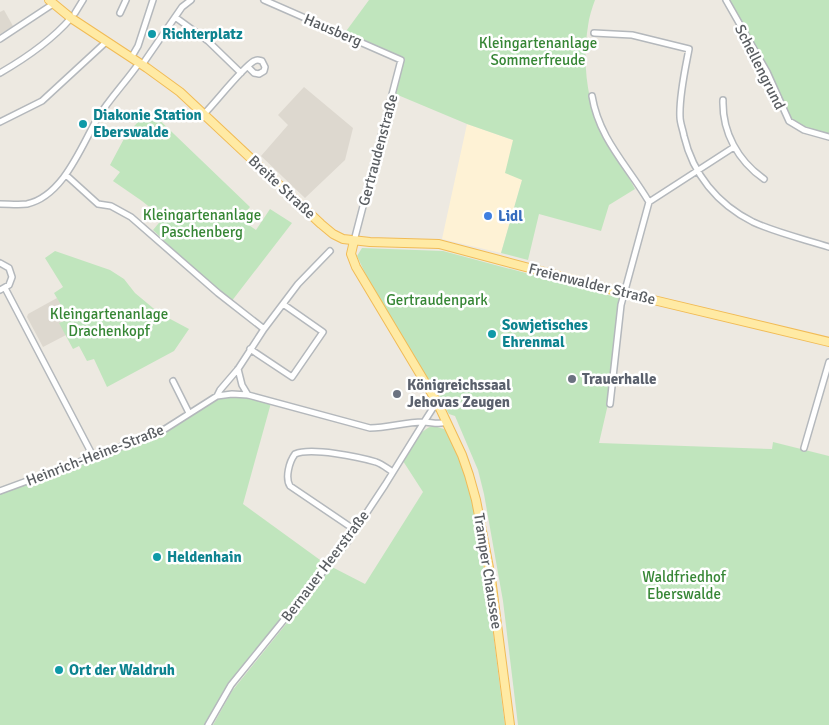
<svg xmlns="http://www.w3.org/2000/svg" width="829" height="725" viewBox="0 0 829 725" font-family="Signika,sans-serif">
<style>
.commercial{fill:#fef2d5}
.education{fill:#ddd8cf}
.green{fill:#c0e5bd}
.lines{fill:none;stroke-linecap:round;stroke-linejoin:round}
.minor-casing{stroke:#b4b8bc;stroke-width:8}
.primary-casing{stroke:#f1bb56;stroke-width:10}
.minor{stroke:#fff;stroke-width:5}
.primary{stroke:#ffeaa4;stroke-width:8}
.culture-dot{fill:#0f9aa8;stroke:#fff;stroke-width:2}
.shop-dot{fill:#3f7fe0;stroke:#fff;stroke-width:2}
.worship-dot{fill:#6b7280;stroke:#fff;stroke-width:2}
.labels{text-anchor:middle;stroke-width:5;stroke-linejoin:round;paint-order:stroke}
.street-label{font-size:15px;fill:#5a5e62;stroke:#fff}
.culture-label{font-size:15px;font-weight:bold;fill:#0d838f;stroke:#fff;text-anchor:start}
.park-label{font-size:15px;fill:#368635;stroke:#fff}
.shop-label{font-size:15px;font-weight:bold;fill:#366cbe;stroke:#fff;text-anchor:start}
.worship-label{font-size:15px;font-weight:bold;fill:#5b616d;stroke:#fff;text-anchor:start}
</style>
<rect width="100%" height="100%" fill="#ede9e1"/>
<path class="commercial" d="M 467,124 L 513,140 L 522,180 L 501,253 L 442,239 Z"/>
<path class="education" d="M 4,10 L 13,26 L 0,34 L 0,12 Z
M 304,87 L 353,128 L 345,160 L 305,198 L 261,156 L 288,125 L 278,115 Z
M 57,298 L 70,319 L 60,323 L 66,335 L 43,347 L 27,317 L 28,314 Z"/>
<path class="green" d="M 369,0 L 595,0 C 592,8 589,17 588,26 C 582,63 587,103 603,136 C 611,155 626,170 635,189 L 609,205 L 601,231 L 539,214 L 528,260 L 501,253 L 522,180 L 505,173 L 513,140 L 467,124 L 393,93 L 401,60 L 344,34 Z
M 727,0 L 829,0 L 829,136 L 794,122 L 787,113 L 768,70 Z
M 149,110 L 250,207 L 240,219 L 256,230 L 270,209 L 292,223 L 231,302 L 218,293 L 153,230 L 163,218 L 142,201 L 113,181 L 120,172 L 110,165 L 126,135 Z
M 362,248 L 443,251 L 619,298 L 608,404 L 599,443 L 772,449 L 773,442 L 829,456 L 829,725 L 518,725 L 503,601 L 484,494 L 478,470 L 455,416 L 449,414 L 372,288 L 357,256 Z
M 55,251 L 110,270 L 124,279 L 135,293 L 159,313 L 189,329 L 174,351 L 107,387 L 94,359 L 87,361 L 79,346 L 73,349 L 59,323 L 69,319 L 54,293 L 63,287 L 45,258 Z
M 235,396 L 271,403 L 243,504 L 327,565 L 228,683 L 205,725 L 0,725 L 0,494 L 131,447 L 163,433 L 217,398 Z
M 434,426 L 447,430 C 468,466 475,509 481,550 C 491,608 497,667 505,725 L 213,725 L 232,691 L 332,567 L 365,584 L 423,492 L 403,461 C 411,449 419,428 434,426 Z"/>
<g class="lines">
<g class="minor-casing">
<path id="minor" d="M 264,0 L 401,60 L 354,241
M 726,0 L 767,72 L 789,121 L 804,130 L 829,137
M 75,13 L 83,0
M 120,13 L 126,0
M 175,17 L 208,41 L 241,73
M 594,33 L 632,35 L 689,49 C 685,70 679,96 680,117 C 680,123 683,130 684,136 C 693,174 717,204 753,222 C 777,233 804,239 829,247
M 0,39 L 53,4
M 131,58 L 138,46 L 153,0
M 142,65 L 182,7 L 191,0
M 0,73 C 26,58 51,41 71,18
M 592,96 C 599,139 628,166 649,202
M 723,100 C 722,132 738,161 764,179
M 204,114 C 216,102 242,68 254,61 C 258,59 258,60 262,61 L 265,67 L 264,71 L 259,74 L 254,73 L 248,67
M 0,122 L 42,101 L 106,42
M 66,175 L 98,204 L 111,206 L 131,217 L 218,293 L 264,329
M 0,204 C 9,204 19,205 27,204 C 63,196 81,147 97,119 C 109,99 126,82 139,63
M 0,263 L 9,268 L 12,277 L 9,285 L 0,290
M 5,288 L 94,458
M 250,349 L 292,377 L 323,332 L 283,304
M 238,369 L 242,385 L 248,395
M 173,381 L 189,413
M 217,396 L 220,390 L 238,369 L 264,329 L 298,284 L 330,251
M 610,404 L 621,305 L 649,202 L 734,147
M 804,448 L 829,362
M 0,491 L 144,438 L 165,429 L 217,396 L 232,394 L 248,395 L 370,428 C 388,428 405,422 423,422 C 431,422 439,425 447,422
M 355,530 L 290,486 C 285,478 289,462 295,454 C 311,447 359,457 376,462 C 382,464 388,469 393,472
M 208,725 L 231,685 L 348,541 L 385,485 L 424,422 L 433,408 L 438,404"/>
</g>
<g class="primary-casing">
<path id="primary" d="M 49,0 L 71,18 L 147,68 L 180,92 L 321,224 L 333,234 L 343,239 L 370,242 L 439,244 L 620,292 L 829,342
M 354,241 L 351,254 L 356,267 L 438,404 L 462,455 L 469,475 L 476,500 L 491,578 L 510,725"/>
</g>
<use href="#minor" class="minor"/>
<use href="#primary" class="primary"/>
</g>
<g class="culture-dot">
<circle cx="152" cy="34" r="5"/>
<circle cx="83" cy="124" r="5"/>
<circle cx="492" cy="334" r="5"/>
<circle cx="157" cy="557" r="5"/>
<circle cx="59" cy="670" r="5"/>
</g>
<circle class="shop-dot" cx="488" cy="216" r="5"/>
<g class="worship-dot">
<circle cx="572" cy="379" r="5"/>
<circle cx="397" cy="394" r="5"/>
</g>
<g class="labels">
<g class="street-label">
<text transform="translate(333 30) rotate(23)" y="5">Hausberg</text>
<text transform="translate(760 67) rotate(63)" y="5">Schellengrund</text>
<text transform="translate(378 150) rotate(-75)" y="5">Gertraudenstraße</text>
<text transform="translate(282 187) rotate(43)" y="5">Breite Straße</text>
<text transform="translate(592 284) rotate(14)" y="5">Freienwalder Straße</text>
<text transform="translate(95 455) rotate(-21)" y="5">Heinrich-Heine-Straße</text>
<text transform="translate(325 566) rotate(-53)" y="5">Bernauer Heerstraße</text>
<text transform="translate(488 571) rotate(81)" y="5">Tramper Chaussee</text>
</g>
<g class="culture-label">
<text x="162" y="39">Richterplatz</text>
<text x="93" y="120">Diakonie Station<tspan x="93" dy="17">Eberswalde</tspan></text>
<text x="502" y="330">Sowjetisches<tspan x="502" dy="17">Ehrenmal</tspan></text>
<text x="167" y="562">Heldenhain</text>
<text x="69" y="675">Ort der Waldruh</text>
</g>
<g class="park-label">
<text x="538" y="48">Kleingartenanlage<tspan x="538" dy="17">Sommerfreude</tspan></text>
<text x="202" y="220">Kleingartenanlage<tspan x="202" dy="17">Paschenberg</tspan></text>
<text x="437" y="305">Gertraudenpark</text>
<text x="109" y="319">Kleingartenanlage<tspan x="109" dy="17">Drachenkopf</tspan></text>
<text x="684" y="582">Waldfriedhof<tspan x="684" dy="17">Eberswalde</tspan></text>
</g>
<g class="shop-label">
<text x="498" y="221">Lidl</text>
</g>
<g class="worship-label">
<text x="582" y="384">Trauerhalle</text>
<text x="407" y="390">Königreichssaal<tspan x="407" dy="17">Jehovas Zeugen</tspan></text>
</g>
</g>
</svg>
